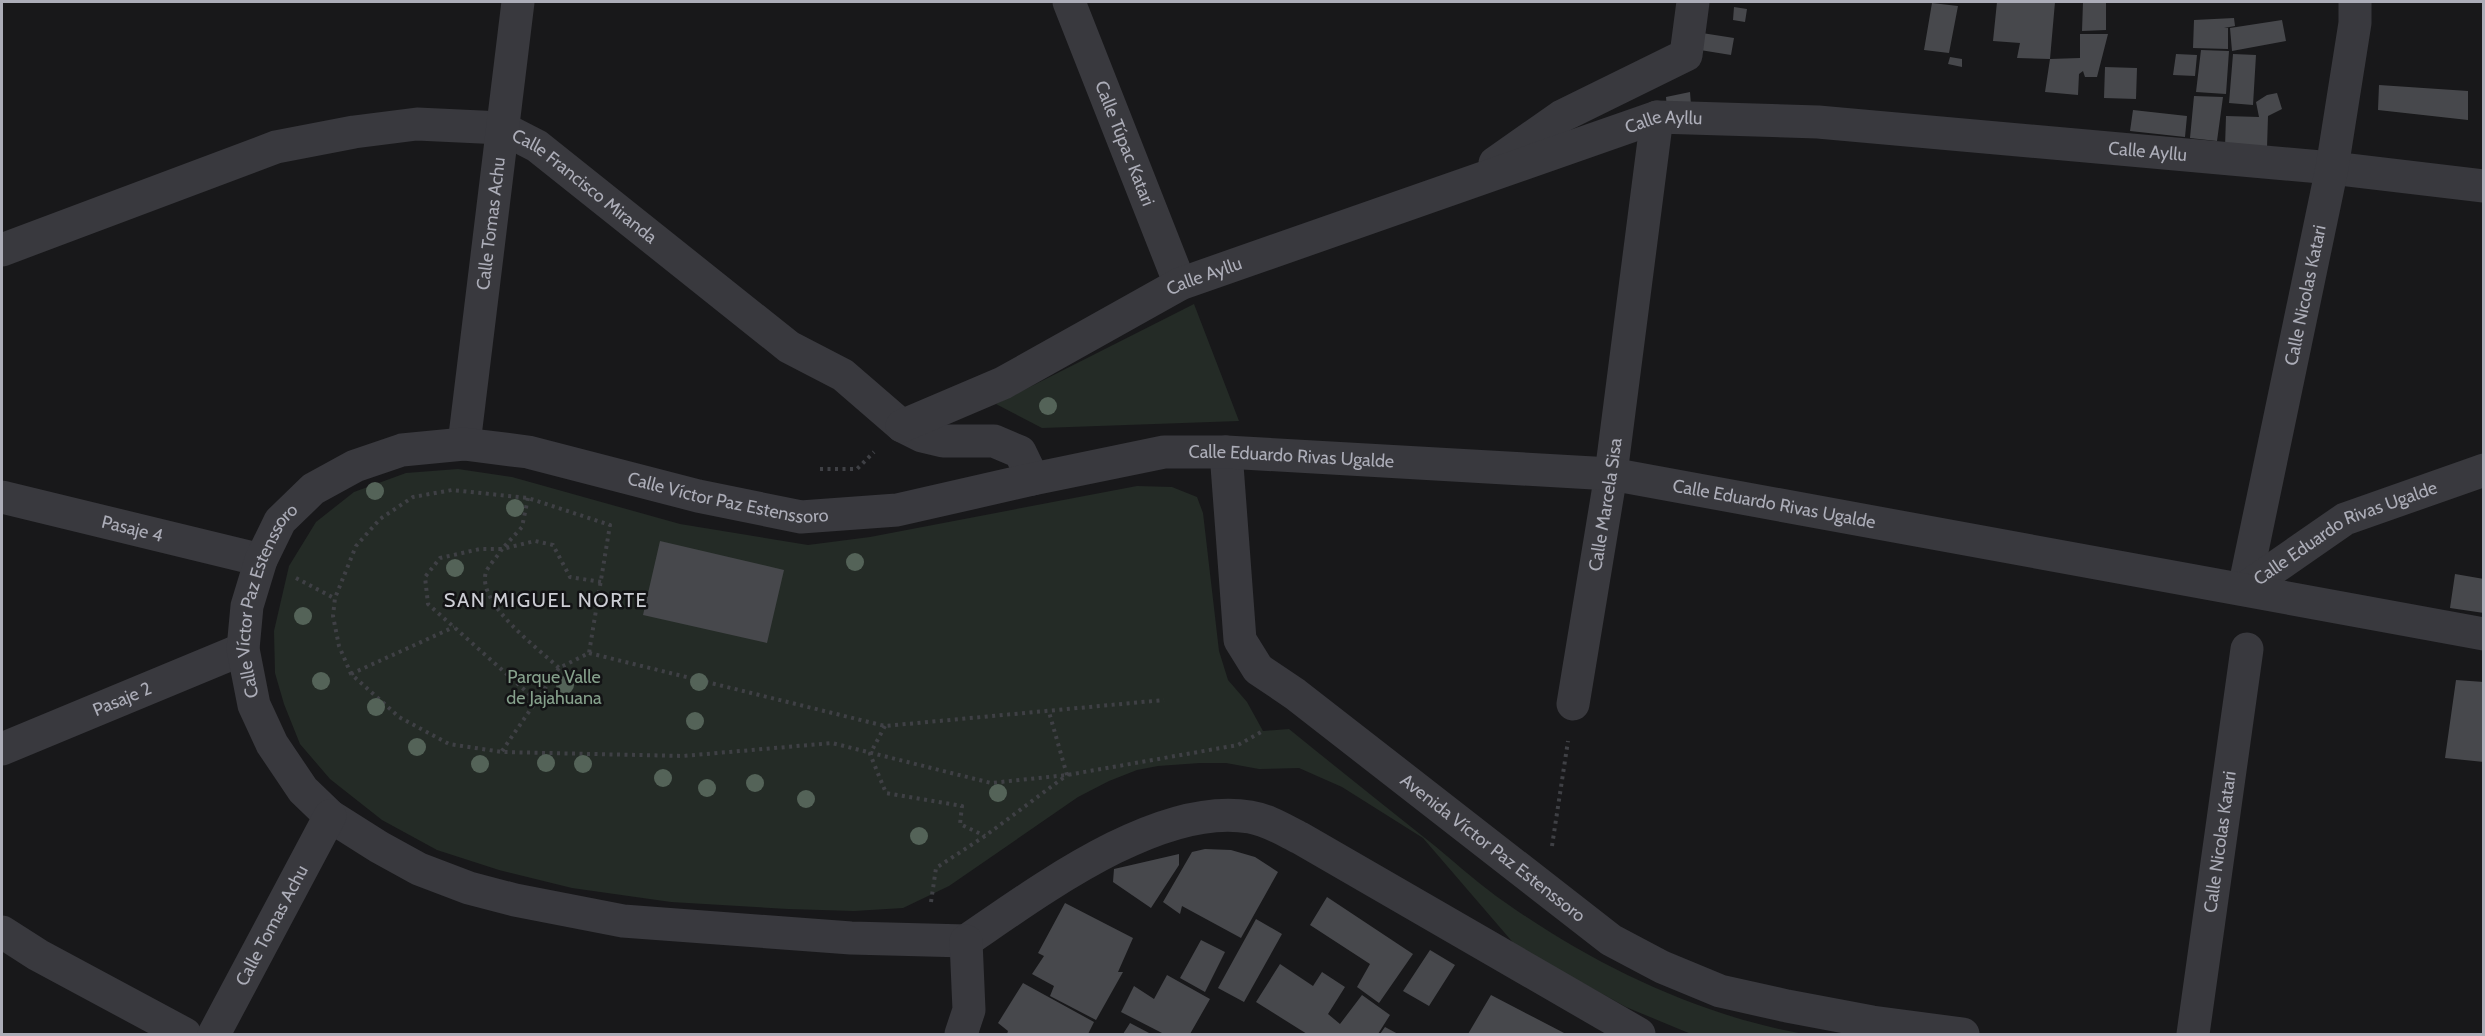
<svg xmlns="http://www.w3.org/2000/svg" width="2485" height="1036" viewBox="0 0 2485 1036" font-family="Cabin,sans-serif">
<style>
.green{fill:#242b26}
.building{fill:#47484c}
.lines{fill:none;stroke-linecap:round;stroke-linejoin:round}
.path{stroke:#3f4045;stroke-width:4;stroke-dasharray:3 4.5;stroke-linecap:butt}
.minor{stroke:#39393e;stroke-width:33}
.tree{fill:#546358}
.labels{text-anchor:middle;stroke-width:5;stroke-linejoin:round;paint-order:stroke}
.street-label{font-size:18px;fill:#acadb8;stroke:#131315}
.park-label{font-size:18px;fill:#85a08b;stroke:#131315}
.neighbourhood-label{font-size:20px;letter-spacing:1.5px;fill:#cccdd4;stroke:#131315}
</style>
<rect width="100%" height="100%" fill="#18181a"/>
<path class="green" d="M 1194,304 L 1239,421 L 1042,428 L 996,404 Z
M 458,469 L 512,477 L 680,524 L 808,545 L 870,537 L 1137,486 L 1172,487 L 1197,497 L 1203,513 L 1219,651 L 1228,680 L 1247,702 L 1263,731 L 1289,729 C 1337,768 1386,807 1435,846 C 1458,865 1481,886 1506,903 C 1594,965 1697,1015 1804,1034 L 1691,1034 L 1626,1007 L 1516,946 L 1423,838 L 1342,787 L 1299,768 L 1259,769 L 1226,763 L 1200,763 L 1158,766 L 1137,770 L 1109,781 L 1078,797 L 949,886 L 903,908 L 854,911 L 788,909 L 671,902 L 572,888 L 499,870 L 437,850 L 382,820 L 330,779 L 300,744 L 284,704 L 275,673 L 274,631 L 289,566 L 316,522 L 354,492 L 406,473 Z"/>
<path class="building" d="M 1997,2 L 2055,2 L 2050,59 L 2017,58 L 2020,43 L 1993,41 Z
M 2083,2 L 2106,2 L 2106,30 L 2082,31 Z
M 1932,3 L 1958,6 L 1949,53 L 1924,50 Z
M 1734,7 L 1747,9 L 1745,22 L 1733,20 Z
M 2234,18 L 2235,26 L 2224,28 L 2228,28 L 2228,49 L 2193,48 L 2194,20 Z
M 2282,20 L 2286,41 L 2232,51 L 2230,28 Z
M 1702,33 L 1734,38 L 1731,55 L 1700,50 Z
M 2080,34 L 2108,34 L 2097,77 L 2085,77 L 2083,71 L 2079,74 L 2078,95 L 2045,92 L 2050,59 L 2080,58 Z
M 2201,50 L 2229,51 L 2226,94 L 2196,92 Z
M 2176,54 L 2197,55 L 2195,76 L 2173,75 Z
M 2233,54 L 2256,55 L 2253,105 L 2229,103 Z
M 1950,57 L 1962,59 L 1962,67 L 1948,64 Z
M 2105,67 L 2137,68 L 2136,99 L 2104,98 Z
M 2379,85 L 2468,91 L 2468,120 L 2378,110 Z
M 1690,92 L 1691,105 L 1667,110 L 1666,97 Z
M 2277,93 L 2282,109 L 2268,116 L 2267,148 L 2225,147 L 2226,116 L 2259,117 L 2256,102 L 2267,95 Z
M 2194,96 L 2223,97 L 2217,141 L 2190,138 Z
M 2133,110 L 2187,116 L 2185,137 L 2130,131 Z
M 660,541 L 784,570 L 767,643 L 643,615 Z
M 2455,574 L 2484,579 L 2484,613 L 2450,608 Z
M 2456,680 L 2484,682 L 2484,762 L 2445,758 Z
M 1205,849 L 1231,850 L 1255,857 L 1278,872 L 1241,938 L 1182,906 L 1180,914 L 1163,902 L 1192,852 Z
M 1179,854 L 1179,865 L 1151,908 L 1113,882 L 1114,869 Z
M 1327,897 L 1413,954 L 1379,1003 L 1357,987 L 1370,964 L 1310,925 Z
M 1065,903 L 1133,938 L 1118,972 L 1123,972 L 1096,1020 L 1050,996 L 1054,986 L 1032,974 L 1044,956 L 1038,953 Z
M 1256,919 L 1282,934 L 1244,1002 L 1218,988 Z
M 1201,940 L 1225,952 L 1205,992 L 1180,978 Z
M 1430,950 L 1455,965 L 1429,1006 L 1403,991 Z
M 1280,964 L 1313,986 L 1322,972 L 1345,987 L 1328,1014 L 1340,1024 L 1362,995 L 1390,1015 L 1378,1034 L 1307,1034 L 1256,1002 Z
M 1167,975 L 1210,999 L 1190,1034 L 1164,1034 L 1121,1012 L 1134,986 L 1154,999 Z
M 1023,983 L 1094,1022 L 1088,1034 L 1007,1034 L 1008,1031 L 998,1023 Z
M 1491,995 L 1566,1034 L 1468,1034 Z
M 1130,1023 L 1151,1034 L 1123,1034 Z
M 1385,1027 L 1398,1034 L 1380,1034 Z"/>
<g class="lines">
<path class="path" d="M 820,469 L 857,469 L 874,452
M 528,498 L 522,527 L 502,549 L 480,549 L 440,558 L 425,577 L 428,604 L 537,701
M 296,578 L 334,598
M 601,582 L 570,577 L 553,545 L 535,541 L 502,549 C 498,556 489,565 486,572 C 476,603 539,649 559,668 L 589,653 L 610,525 L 528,498 L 452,490 L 413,497 L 380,519 L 356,546 L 335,598 L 333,616 L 339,646 L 351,674 L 399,717 L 449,744 L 502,752 L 683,756 L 832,743 L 991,783 L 1067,775 L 1238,745 L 1263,731
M 589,653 L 885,726 L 1164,700
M 351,674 L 454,627
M 885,726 L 870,754 L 886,793 L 962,806 L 960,824 L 985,836
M 502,751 L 559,668
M 1552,846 L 1568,741
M 931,902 L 936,868 L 985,836 L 1067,775 L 1049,712"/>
<g class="minor">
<path id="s1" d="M 1069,2 L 1180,284"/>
<path d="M 1495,163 L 1562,116 L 1686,55 L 1693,2"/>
<path id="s2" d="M 2,250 L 276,147 L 354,132 L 417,124 L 502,128 L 537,146 L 789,347 L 843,375 L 902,426 L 922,436 L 943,441 L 994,441 L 1020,452 L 1033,479"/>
<path id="s3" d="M 902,426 L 1003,383 L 1180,284 L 1657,117 L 1818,122 L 2332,168 L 2484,186"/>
<path id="s4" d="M 464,444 L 518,2"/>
<path id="s5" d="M 1226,452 L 1240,640 L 1258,669 L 1295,694 L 1611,940 L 1662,967 L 1720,991 L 1787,1006 L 1872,1022 L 1963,1034"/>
<path id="s6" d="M 2,497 L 261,560"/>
<path id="s7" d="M 2244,589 L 2332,168 L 2355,23 L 2355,2"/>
<path id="s8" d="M 2244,589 L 2345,519 L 2484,470"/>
<path id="s9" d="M 1573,704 L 1611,474 L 1657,117"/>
<path id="s10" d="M 2,749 L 243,649"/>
<path d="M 2,932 L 38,955 L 185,1034"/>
<path id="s11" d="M 966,941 L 851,938 L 623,921 L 515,900 L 469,888 L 419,869 L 379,847 L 330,816 L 303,790 L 272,744 L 254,705 L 243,649 L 247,606 L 261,560 L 280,521 L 313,489 L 355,466 L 402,450 L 464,444 L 528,452 L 698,496 L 801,517 L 897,510 L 1033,479 L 1164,452 L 1226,452 L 1611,474 L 2484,634"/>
<path d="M 966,941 C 1038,892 1159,801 1250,817 C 1268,820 1284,830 1300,838 L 1639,1034"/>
<path id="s12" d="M 214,1034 L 330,816"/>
<path d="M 961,1034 L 969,1010 L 966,941"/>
<path id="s13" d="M 2193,1034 L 2247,649"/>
</g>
</g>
<g class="tree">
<circle cx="1048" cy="406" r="9"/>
<circle cx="375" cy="491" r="9"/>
<circle cx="515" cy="508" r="9"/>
<circle cx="855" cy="562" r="9"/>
<circle cx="455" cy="568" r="9"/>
<circle cx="303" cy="616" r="9"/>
<circle cx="321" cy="681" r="9"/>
<circle cx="699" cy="682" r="9"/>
<circle cx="565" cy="685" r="9"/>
<circle cx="376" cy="707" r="9"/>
<circle cx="695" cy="721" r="9"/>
<circle cx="417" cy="747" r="9"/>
<circle cx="546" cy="763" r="9"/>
<circle cx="480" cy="764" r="9"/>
<circle cx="583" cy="764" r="9"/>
<circle cx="663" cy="778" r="9"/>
<circle cx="755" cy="783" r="9"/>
<circle cx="707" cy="788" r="9"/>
<circle cx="998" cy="793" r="9"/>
<circle cx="806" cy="799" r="9"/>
<circle cx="919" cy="836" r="9"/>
</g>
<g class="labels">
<g class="street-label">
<text dy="6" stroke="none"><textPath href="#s3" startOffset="824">Calle Ayllu</textPath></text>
<text dy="6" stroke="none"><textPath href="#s1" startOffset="152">Calle Túpac Katari</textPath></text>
<text dy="6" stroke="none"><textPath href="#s3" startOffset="1310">Calle Ayllu</textPath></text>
<text dy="6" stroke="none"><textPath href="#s2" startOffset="622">Calle Francisco Miranda</textPath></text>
<text dy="6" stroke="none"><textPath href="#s4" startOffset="222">Calle Tomas Achu</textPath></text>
<text dy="6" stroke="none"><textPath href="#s3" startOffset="338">Calle Ayllu</textPath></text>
<text dy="6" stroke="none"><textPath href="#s7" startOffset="300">Calle Nicolas Katari</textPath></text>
<text dy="6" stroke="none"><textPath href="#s11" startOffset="2034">Calle Eduardo Rivas Ugalde</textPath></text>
<text dy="6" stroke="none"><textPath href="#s11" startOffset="1462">Calle Víctor Paz Estenssoro</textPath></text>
<text dy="6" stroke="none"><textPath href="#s9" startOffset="202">Calle Marcela Sisa</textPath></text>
<text dy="6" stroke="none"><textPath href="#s11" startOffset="2520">Calle Eduardo Rivas Ugalde</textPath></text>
<text dy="6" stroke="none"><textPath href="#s6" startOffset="134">Pasaje 4</textPath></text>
<text dy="6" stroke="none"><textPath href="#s8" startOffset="117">Calle Eduardo Rivas Ugalde</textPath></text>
<text dy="6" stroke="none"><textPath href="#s11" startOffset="904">Calle Víctor Paz Estenssoro</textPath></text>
<text dy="6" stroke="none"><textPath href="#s10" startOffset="130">Pasaje 2</textPath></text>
<text dy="6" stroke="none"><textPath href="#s13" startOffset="194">Calle Nicolas Katari</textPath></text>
<text dy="6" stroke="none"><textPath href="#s5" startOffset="518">Avenida Víctor Paz Estenssoro</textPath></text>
<text dy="6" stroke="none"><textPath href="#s12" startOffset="123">Calle Tomas Achu</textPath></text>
</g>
<g class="park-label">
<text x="554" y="683">Parque Valle<tspan x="554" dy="21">de Jajahuana</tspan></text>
</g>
<g class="neighbourhood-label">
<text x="546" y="607">SAN MIGUEL NORTE</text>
</g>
</g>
<rect width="2485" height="1036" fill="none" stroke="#acadb8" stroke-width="6"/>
</svg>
